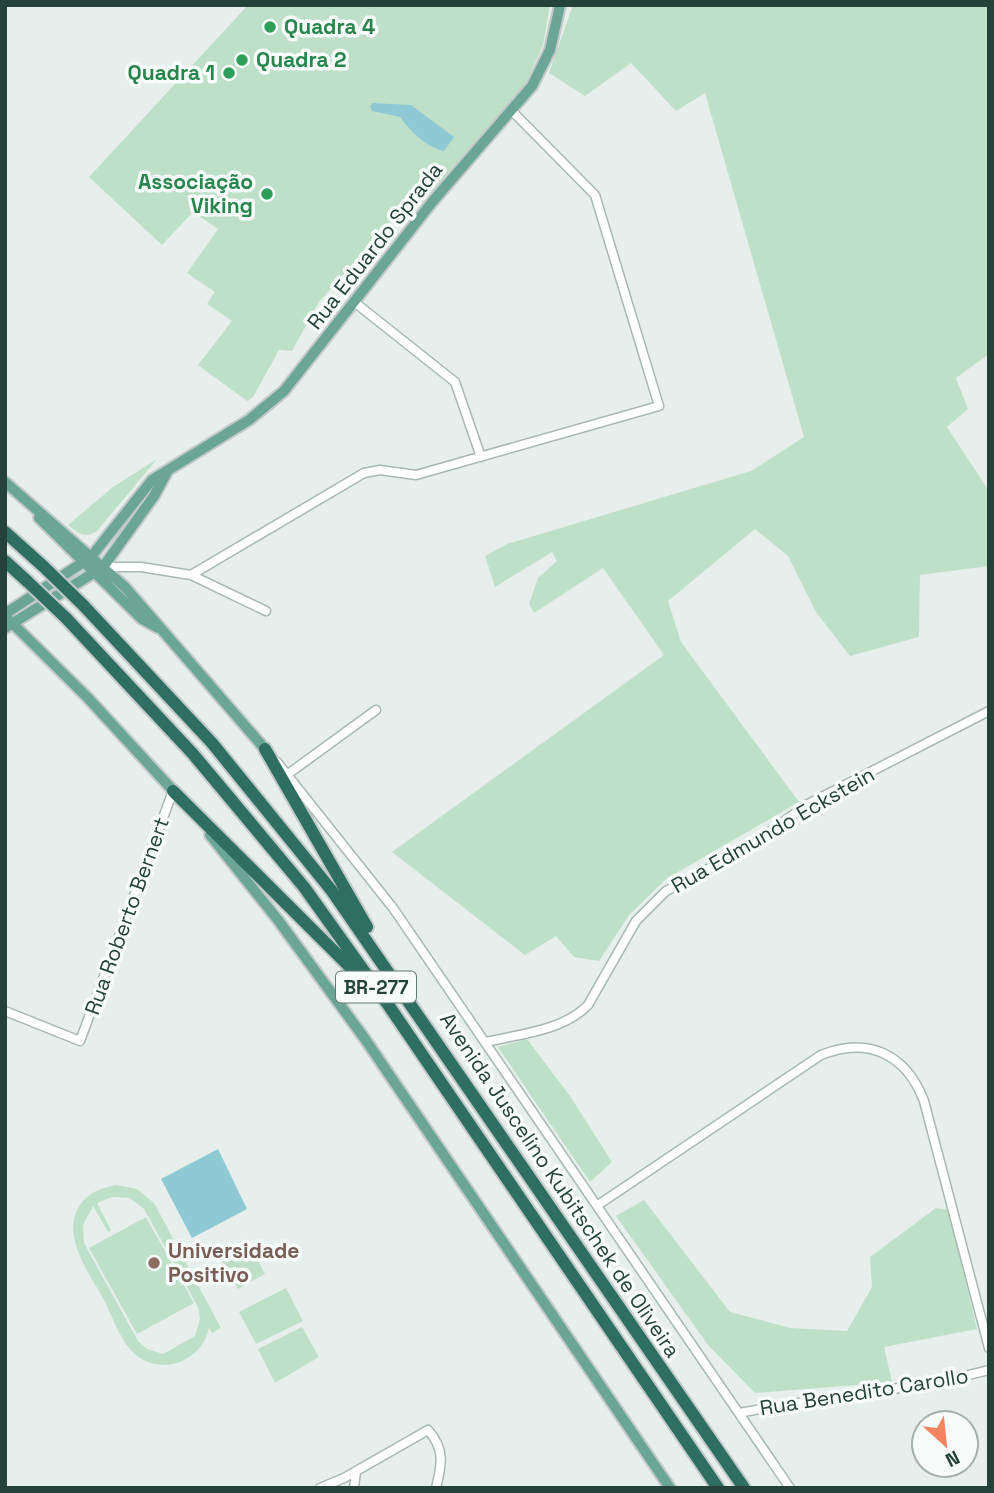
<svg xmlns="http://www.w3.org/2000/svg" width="994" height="1493" viewBox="0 0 994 1493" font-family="'Space Grotesk',sans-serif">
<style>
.green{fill:#bfe0c8;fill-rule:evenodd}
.water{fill:#8ec9d4}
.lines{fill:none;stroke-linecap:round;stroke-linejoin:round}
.minor-casing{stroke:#a8b8b2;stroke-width:11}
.major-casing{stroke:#c2cac8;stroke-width:14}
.highway-casing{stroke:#c2cac8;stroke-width:16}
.minor{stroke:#fff;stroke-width:8}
.major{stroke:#6aa596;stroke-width:10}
.highway{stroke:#2f6f62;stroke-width:12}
.highway-bridge-casing{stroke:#c2cac8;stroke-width:16;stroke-linecap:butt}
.highway-bridge{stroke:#2f6f62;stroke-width:12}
.leisure-dot{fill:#2e9e5b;stroke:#f7fbf9;stroke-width:2.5}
.education-dot{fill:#8d6e63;stroke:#f7fbf9;stroke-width:2.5}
.labels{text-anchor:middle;stroke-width:7;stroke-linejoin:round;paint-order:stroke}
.shield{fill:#f7fbf9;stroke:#637a73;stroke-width:2}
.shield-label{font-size:19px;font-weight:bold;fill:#24423a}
.leisure-label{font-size:21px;font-weight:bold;fill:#27864d;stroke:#f7fbf9;text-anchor:start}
.street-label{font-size:21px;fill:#24423a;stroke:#f7fbf9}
.education-label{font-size:21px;font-weight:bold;fill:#785e54;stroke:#f7fbf9;text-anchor:start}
</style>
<rect width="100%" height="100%" fill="#e6efeb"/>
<path class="green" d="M 248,5 L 550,5 L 543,45 L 526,83 L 406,221 L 397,214 L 319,302 L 292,351 L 279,350 L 253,397 L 247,401 L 198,365 L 232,321 L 207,304 L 215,292 L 187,273 L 218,229 L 193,212 L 162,245 L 89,177 Z
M 573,5 L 989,5 L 989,354 L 956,378 L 968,409 L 947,427 L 989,491 L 989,566 L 920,575 L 919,637 L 850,656 L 816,612 L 788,556 L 755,529 L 668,601 L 681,642 L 799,802 L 666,879 L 629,915 L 599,961 L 574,957 L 556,936 L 525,955 L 392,852 L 664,655 L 603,568 L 534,613 L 529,604 L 538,578 L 557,561 L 552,552 L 495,587 L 485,556 L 507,544 L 751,471 L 804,437 L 705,93 L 676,111 L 631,63 L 585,96 L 549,73 Z
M 157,459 L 97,531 C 85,539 79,534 68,525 L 113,487 Z
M 527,1039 L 570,1096 L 612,1162 L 590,1182 L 498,1047 Z
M 117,1185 L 137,1189 L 154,1203 L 221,1328 L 212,1333 L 209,1328 C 202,1360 165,1376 137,1356 C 121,1343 113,1318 104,1300 C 89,1272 57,1232 83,1201 C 92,1191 104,1187 117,1185 ZM 112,1197 L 130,1198 L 144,1209 L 198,1307 L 200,1319 L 195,1336 L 163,1354 L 147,1349 L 138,1341 L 84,1243 L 83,1225 L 93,1206 L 108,1232 L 111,1230 L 97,1203 Z
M 644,1200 L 730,1312 L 790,1328 L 847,1331 L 872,1287 L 870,1257 L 936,1208 L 949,1210 L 977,1329 L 884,1347 L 892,1382 L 755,1393 L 708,1345 L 616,1216 Z
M 146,1217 L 194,1303 L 137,1334 L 89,1248 Z
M 250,1246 L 265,1274 L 238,1289 L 222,1261 Z
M 286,1288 L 303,1321 L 256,1344 L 239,1312 Z
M 302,1327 L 319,1357 L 275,1383 L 258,1349 Z"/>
<path class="water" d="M 373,103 L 411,105 L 454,137 L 444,151 C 427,148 409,130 400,117 L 372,111 L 370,106 Z
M 218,1149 L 247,1209 L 192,1238 L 161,1179 Z"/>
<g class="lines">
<g class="minor-casing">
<path id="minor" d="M 353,301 L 455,382 L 481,457
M 103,567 L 141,567 L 191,575 L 266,611
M 191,575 L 364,473 L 380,470 L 416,475 L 659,406 L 595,195 L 512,111
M 277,762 L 393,908 L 790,1488
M 288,774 L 376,710
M 5,1011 L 80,1041 L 173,791
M 486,1042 C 519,1034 563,1031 588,1005 L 636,921 L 666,891 L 744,850 L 808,804 L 989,711
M 598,1205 L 821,1055 C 868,1036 906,1054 924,1101 L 989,1348
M 739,1413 C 822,1397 907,1391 989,1370
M 320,1488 L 344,1478 L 428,1430 C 445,1449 442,1464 436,1488
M 354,1488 L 356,1471"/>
</g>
<g class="major-casing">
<path id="major" d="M 5,482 L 125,587 L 265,749
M 39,518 L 142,619 L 158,628
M 5,614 L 91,557 L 152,480 L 249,420 L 284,391 L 433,201 L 532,86 L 550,50 L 560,5
M 5,616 L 88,698 L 178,796
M 5,628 L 103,567 L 154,496 L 167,472
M 210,835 L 278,920 L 365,1039 L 670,1488"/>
</g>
<g class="highway-casing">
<path id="highway" d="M 5,532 L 44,567
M 5,561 L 28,582
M 83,605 L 212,743 L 332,891 L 744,1488
M 66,618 L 193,754 L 304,887 L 389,1006 L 718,1488
M 265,749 L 367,927
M 173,791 L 364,981"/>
</g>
<use href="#minor" class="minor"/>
<use href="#major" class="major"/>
<use href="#highway" class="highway"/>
<g class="highway-bridge-casing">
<path id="highway-bridge" d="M 44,567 L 83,605
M 28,582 L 66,618"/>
</g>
<use href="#highway-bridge" class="highway-bridge"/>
</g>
<g class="leisure-dot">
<circle cx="270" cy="27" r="7"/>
<circle cx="242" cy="60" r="7"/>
<circle cx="229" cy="73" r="7"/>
<circle cx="267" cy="194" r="7"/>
</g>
<circle class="education-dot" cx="154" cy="1263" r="7"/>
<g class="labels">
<rect class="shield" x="336" y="971.5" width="80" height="31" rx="5"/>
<g class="shield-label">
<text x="376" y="994">BR-277</text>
</g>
<g class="leisure-label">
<text x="284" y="34">Quadra 4</text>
<text x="256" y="67">Quadra 2</text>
<text x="215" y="80" text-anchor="end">Quadra 1</text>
<text x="253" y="189" text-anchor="end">Associação<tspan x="253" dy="24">Viking</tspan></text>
</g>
<g class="street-label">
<text transform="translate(375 246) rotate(-52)" y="7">Rua Eduardo Sprada</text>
<text transform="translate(773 830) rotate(-30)" y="7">Rua Edmundo Eckstein</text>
<text transform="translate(127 916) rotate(-70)" y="7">Rua Roberto Bernert</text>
<text transform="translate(560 1185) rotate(56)" y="7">Avenida Juscelino Kubitschek de Oliveira</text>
<text transform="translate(864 1392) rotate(-9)" y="7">Rua Benedito Carollo</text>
</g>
<g class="education-label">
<text x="168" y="1258">Universidade<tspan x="168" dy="24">Positivo</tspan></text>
</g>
</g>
<rect width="994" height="1493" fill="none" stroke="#24423a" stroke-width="14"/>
<g transform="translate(945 1444) rotate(153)"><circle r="33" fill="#f7fbf9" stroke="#a3b1ad" stroke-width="2"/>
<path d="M0-5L12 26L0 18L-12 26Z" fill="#f4845f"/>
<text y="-10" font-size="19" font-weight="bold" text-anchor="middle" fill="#24423a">N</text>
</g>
</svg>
